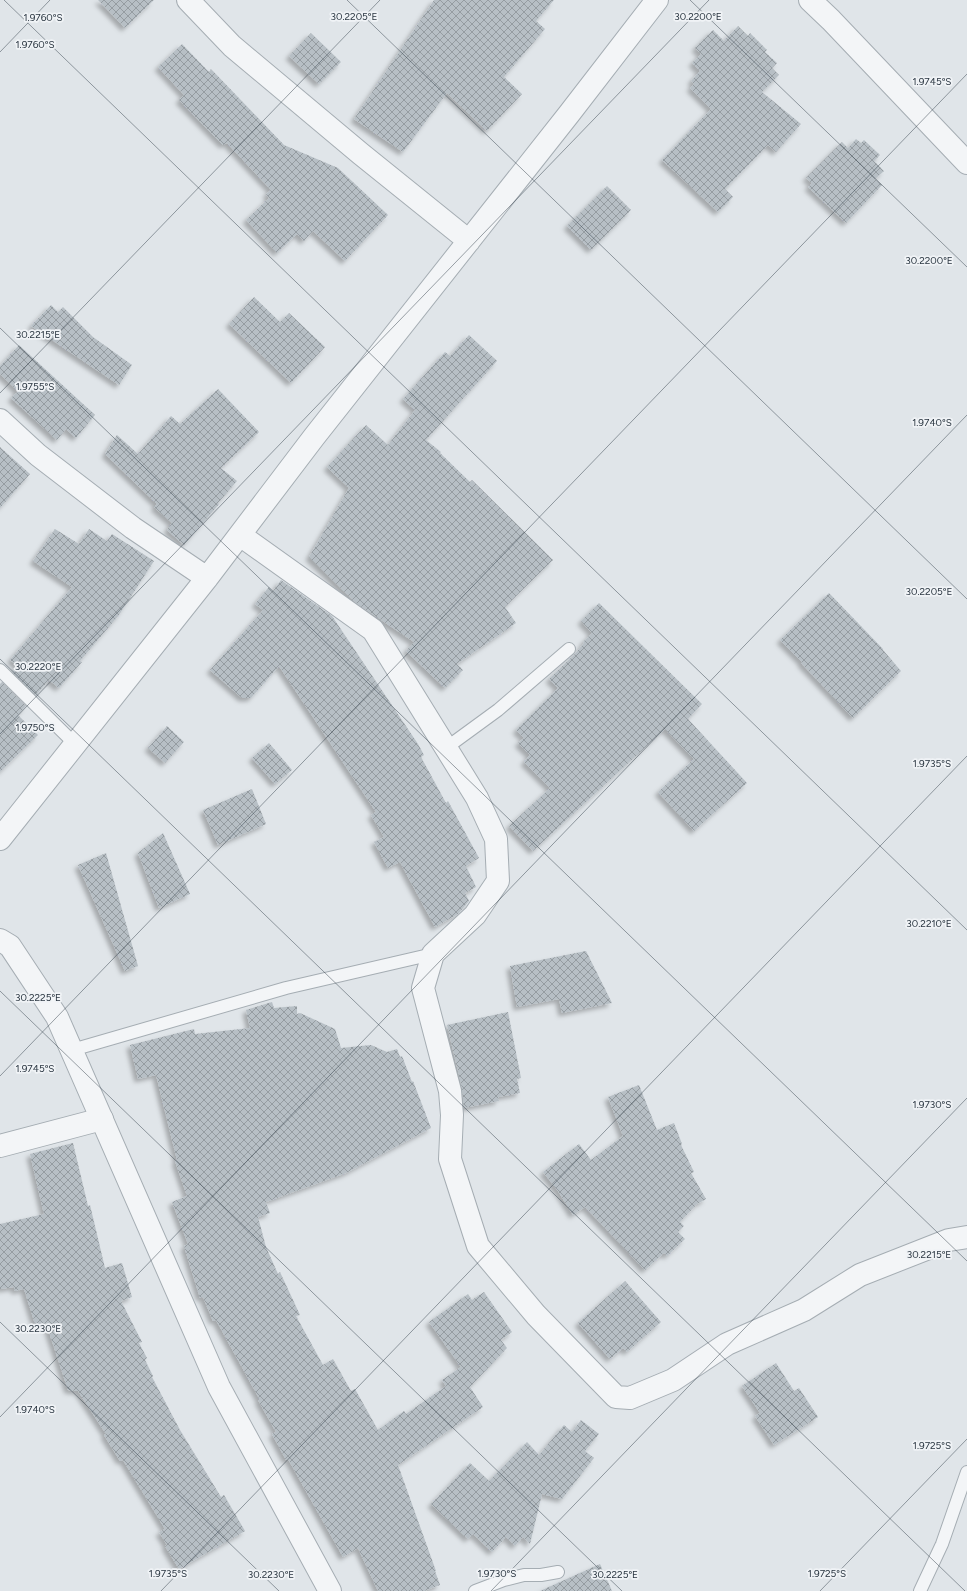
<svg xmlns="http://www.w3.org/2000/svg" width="967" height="1591" viewBox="0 0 967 1591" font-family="Figtree,sans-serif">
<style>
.building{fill:url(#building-cross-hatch);filter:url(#shadow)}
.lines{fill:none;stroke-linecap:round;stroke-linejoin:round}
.service-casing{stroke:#a5adb3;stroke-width:14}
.minor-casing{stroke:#a5adb3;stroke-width:24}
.tertiary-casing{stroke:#a5adb3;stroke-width:24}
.service{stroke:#f3f5f7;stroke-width:12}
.minor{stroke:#f3f5f7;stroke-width:22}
.tertiary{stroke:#f3f5f7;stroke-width:22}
.ticks{fill:none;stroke:#293540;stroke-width:1;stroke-opacity:0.45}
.ticks-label{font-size:10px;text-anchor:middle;fill:#293540;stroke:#f0f3f6;stroke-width:3.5;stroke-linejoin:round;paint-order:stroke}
</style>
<defs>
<pattern id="building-cross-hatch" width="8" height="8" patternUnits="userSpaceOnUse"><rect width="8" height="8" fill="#b7bfc5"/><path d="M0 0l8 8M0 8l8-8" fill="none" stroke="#959ca1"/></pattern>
<filter id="shadow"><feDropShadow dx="-3.5" dy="3.5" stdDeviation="2" flood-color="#0004"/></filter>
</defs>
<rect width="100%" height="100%" fill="#e0e5e9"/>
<path class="building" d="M 98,0 L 154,0 L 125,28 Z
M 434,0 L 554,0 L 536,21 L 545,29 L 504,77 L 522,94 L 487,131 L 447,93 L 403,152 L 354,119 Z
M 738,26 L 748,36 L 750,33 L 767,50 L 765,52 L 777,63 L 772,68 L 779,75 L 762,92 L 801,124 L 776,152 L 768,145 L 725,189 L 733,197 L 718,212 L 662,160 L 711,109 L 690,88 L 694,84 L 691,81 L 700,71 L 692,63 L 701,54 L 695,48 L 713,30 L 724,41 Z
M 311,33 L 341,62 L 319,84 L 289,56 Z
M 182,44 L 209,72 L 211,69 L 284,145 L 338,168 L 388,215 L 345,261 L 313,231 L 304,241 L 297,234 L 277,253 L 246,220 L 269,198 L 266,194 L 271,190 L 227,143 L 223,145 L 179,100 L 184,95 L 158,67 Z
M 856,139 L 861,143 L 864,140 L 880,155 L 874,161 L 884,171 L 875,179 L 882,185 L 846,223 L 808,187 L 812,183 L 806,178 L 842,142 L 848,148 Z
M 607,186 L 631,210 L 591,250 L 567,226 Z
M 254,297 L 280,322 L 289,313 L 325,347 L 291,383 L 229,324 Z
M 51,305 L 58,312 L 63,307 L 93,337 L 132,365 L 119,385 L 31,326 Z
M 469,335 L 497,361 L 426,440 L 441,452 L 440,453 L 470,482 L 472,480 L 553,560 L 505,607 L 516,623 L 457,664 L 463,670 L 445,688 L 406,651 L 414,642 L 356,603 L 309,557 L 349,488 L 327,467 L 366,425 L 388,445 L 415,410 L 403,399 L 445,352 L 450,356 Z
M 19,345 L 95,415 L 76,438 L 66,429 L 57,440 L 11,398 L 18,391 L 0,374 L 0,366 Z
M 218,389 L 259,432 L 221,468 L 237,481 L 218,503 L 219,504 L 184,545 L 167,530 L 172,523 L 154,507 L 157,504 L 105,454 L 117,435 L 138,454 L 171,416 L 180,424 Z
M 0,447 L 30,474 L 0,508 Z
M 55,529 L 79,544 L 89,529 L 107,541 L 112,534 L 154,561 L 119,615 L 80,661 L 82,662 L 59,688 L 49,680 L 36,695 L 12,672 L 18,666 L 10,660 L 72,587 L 33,561 Z
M 281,580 L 332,616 L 418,744 L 424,755 L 421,757 L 446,803 L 448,801 L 479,858 L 466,866 L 476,887 L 465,893 L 469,901 L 458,914 L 435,927 L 400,862 L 388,868 L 374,842 L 384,837 L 371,815 L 376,812 L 279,666 L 251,698 L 242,698 L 210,670 L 263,610 L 255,604 L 269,587 L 273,591 Z
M 829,593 L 883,649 L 883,650 L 901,671 L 853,718 L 801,663 L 802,662 L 780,640 Z
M 599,603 L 702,704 L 688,719 L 747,783 L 694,831 L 658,792 L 694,759 L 665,729 L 533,851 L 509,826 L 550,788 L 524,762 L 530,755 L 518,743 L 524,738 L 516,730 L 558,688 L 549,679 L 574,655 L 584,643 L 583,642 L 592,633 L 581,621 Z
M 2,682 L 26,706 L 18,715 L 38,735 L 0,772 L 0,684 Z
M 167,726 L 184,742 L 165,763 L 148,748 Z
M 269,743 L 292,770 L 275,784 L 252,758 Z
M 252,789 L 266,824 L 218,845 L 203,810 Z
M 163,833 L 190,894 L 159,908 L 138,853 Z
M 106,853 L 138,966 L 125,971 L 78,865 Z
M 586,951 L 612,1003 L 562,1013 L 559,999 L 517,1007 L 510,966 Z
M 272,1002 L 274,1008 L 297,1006 L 297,1014 L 300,1013 L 335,1029 L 341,1048 L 371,1045 L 387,1052 L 397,1049 L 400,1057 L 402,1056 L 412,1082 L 413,1081 L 431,1128 L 346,1173 L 266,1202 L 270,1213 L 258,1217 L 266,1247 L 278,1274 L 280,1272 L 300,1315 L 296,1316 L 323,1365 L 333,1359 L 351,1391 L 355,1389 L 378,1430 L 404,1411 L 406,1414 L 446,1386 L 442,1380 L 461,1367 L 429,1322 L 468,1294 L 472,1300 L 484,1292 L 512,1332 L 501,1340 L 507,1348 L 470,1387 L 483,1407 L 398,1465 L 436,1571 L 435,1571 L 440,1585 L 424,1591 L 378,1591 L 358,1548 L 343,1557 L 288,1459 L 286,1460 L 272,1434 L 276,1432 L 258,1400 L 260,1400 L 216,1320 L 213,1321 L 203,1297 L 200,1298 L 184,1246 L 188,1244 L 172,1202 L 187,1196 L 175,1161 L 177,1160 L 156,1075 L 138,1079 L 130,1045 L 194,1029 L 195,1034 L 250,1028 L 246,1010 Z
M 508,1012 L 521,1078 L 517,1079 L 520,1093 L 498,1097 L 499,1101 L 464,1108 L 462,1088 L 447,1025 Z
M 639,1085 L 657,1130 L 674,1123 L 682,1144 L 681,1145 L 694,1172 L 691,1173 L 706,1199 L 697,1204 L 680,1222 L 684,1226 L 678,1232 L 685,1239 L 667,1256 L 664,1253 L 645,1270 L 585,1207 L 573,1215 L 558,1191 L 543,1172 L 579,1144 L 591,1160 L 623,1136 L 608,1097 Z
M 73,1143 L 88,1206 L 90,1205 L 105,1268 L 122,1263 L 132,1297 L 121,1301 L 142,1342 L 139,1343 L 147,1358 L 145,1360 L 153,1376 L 152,1377 L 180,1430 L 221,1497 L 224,1495 L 245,1531 L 179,1569 L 165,1546 L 167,1545 L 159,1532 L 165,1529 L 123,1460 L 120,1461 L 104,1435 L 106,1434 L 78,1391 L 68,1390 L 46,1323 L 36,1327 L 24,1289 L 15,1291 L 14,1287 L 0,1289 L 0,1224 L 44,1214 L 30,1154 Z
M 625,1281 L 661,1322 L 627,1352 L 623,1348 L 610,1359 L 578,1323 Z
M 776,1363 L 794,1391 L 799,1388 L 818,1417 L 774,1445 L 755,1416 L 760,1413 L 742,1386 Z
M 581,1420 L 599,1434 L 585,1451 L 594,1458 L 562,1499 L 542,1494 L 530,1544 L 523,1537 L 515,1546 L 506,1537 L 492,1552 L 473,1534 L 468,1539 L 431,1504 L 470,1463 L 489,1481 L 527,1442 L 539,1455 L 564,1425 L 572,1432 Z
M 600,1564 L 612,1591 L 540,1591 Z"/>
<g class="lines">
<g class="service-casing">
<path id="service" d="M 0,670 L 75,744
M 446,748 L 498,710 L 569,649
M 72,1050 L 286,988 L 433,954
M 475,1591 L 504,1580 L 524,1575 L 541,1575 L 558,1572
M 920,1591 L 942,1544 L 967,1472"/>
</g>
<g class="minor-casing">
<path id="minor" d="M 188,0 L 232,46 L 361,154 L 469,241
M 810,0 L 831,20 L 967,163
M 0,420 L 38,455 L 133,528 L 207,578
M 240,535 L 373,630 L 477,798 L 496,839 L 498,881 L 475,915 L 433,954 L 423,988 L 450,1091 L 452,1115 L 450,1159 L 478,1246 L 536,1315 L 616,1397 L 630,1398 L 673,1380 L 727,1344 L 804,1310 L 860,1275 L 949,1240 L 967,1237
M 0,839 L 207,578 L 314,437 L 569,114 L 657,0
M 0,1146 L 102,1119"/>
</g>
<g class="tertiary-casing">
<path id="tertiary" d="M 0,940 L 10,946 L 57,1017 L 219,1387 L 330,1591"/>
</g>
<use href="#service" class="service"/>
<use href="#minor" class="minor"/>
<use href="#tertiary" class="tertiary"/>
</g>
<path class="ticks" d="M 4,0 L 967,930M 347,0 L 967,599M 690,0 L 967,267M 0,52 L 50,0M 0,328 L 967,1261M 0,393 L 380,0M 0,659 L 965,1591M 0,734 L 709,0M 0,991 L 622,1591M 0,1076 L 967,74M 0,1322 L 279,1591M 0,1417 L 967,415M 161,1591 L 967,756M 491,1591 L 967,1098M 820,1591 L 967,1439"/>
<g class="ticks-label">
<text x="354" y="20">30.2205°E</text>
<text x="698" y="20">30.2200°E</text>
<text x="43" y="21">1.9760°S</text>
<text x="35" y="48">1.9760°S</text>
<text x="932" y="85">1.9745°S</text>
<text x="929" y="264">30.2200°E</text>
<text x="38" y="338">30.2215°E</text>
<text x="35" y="390">1.9755°S</text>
<text x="932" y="426">1.9740°S</text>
<text x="929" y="595">30.2205°E</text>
<text x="38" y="670">30.2220°E</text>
<text x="35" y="731">1.9750°S</text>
<text x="932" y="767">1.9735°S</text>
<text x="929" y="927">30.2210°E</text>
<text x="38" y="1001">30.2225°E</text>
<text x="35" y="1072">1.9745°S</text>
<text x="932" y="1108">1.9730°S</text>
<text x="929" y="1258">30.2215°E</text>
<text x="38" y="1332">30.2230°E</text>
<text x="35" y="1413">1.9740°S</text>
<text x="932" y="1449">1.9725°S</text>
<text x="168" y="1577">1.9735°S</text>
<text x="497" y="1577">1.9730°S</text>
<text x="827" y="1577">1.9725°S</text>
<text x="271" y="1578">30.2230°E</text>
<text x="615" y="1578">30.2225°E</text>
</g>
</svg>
